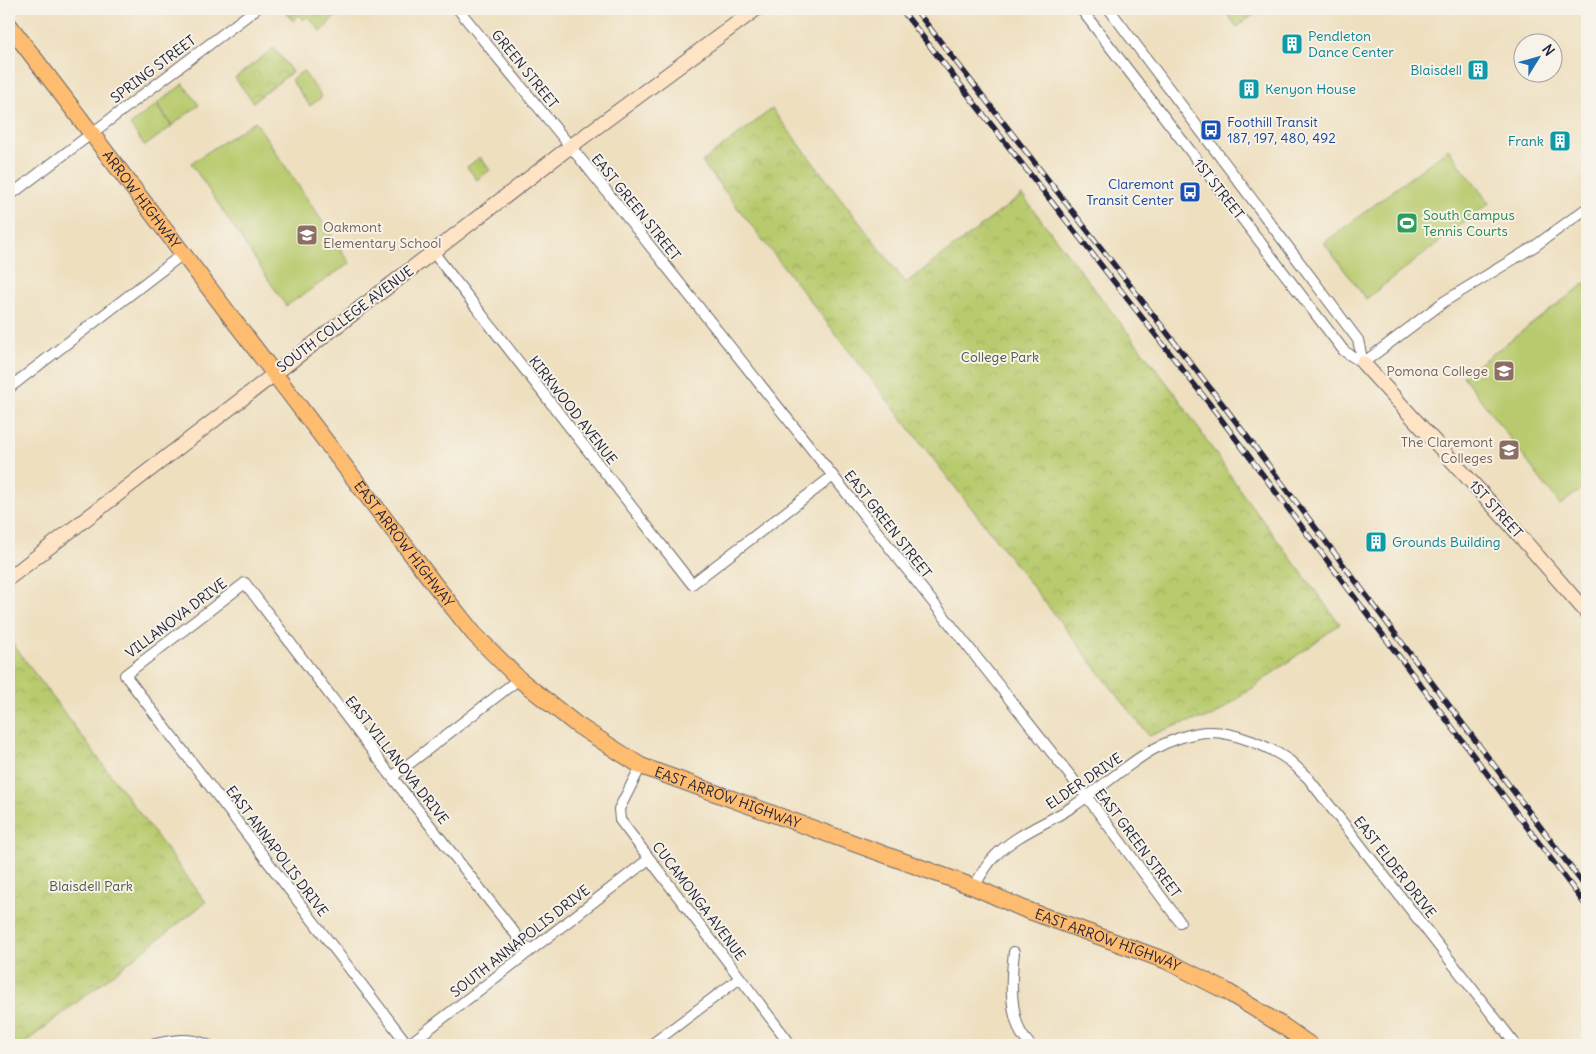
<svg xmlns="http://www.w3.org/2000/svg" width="1596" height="1054" viewBox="0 0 1596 1054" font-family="Delius,sans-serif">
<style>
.grass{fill:#b8ca6d;stroke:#6d7654}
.park{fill:url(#park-crowns);stroke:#6d7654}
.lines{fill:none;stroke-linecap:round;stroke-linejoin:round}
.street-casing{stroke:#696469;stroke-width:12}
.secondary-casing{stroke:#696469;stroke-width:16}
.primary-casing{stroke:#696469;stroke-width:18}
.street{stroke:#fff;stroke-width:10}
.secondary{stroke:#fee4c5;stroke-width:14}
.primary{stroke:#fdbc6f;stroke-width:16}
.rail-casing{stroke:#22223b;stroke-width:5.5}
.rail{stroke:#f7f3e8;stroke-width:4;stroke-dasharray:11;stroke-linecap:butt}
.labels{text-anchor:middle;stroke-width:4;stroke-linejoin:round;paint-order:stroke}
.culture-label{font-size:14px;fill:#0d838f;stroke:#f7f3e8;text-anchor:start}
.street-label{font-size:14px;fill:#22223b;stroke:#f7f3e8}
.transit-label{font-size:14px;fill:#164399;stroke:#f7f3e8;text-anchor:start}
.leisure-label{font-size:14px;fill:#27864d;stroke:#f7f3e8;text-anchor:start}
.education-label{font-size:14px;fill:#785e54;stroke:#f7f3e8;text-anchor:end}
.park-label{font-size:14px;fill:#4f544a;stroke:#f7f3e8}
</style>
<defs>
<pattern id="park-crowns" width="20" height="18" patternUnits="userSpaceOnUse" patternTransform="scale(1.25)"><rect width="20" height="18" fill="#b8ca6d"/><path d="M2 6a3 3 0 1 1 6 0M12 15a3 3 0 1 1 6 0" fill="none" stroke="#9ead5f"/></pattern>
</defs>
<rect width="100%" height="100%" fill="#f7f3e8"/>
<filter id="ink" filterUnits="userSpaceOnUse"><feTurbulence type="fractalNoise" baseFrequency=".02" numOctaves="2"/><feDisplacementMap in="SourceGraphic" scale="10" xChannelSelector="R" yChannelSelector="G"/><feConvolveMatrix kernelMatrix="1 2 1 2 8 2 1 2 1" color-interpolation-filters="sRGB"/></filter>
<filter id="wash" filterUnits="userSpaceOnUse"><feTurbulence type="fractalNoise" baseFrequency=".0096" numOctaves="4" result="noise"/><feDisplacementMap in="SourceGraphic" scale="20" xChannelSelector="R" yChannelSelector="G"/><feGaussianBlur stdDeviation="1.12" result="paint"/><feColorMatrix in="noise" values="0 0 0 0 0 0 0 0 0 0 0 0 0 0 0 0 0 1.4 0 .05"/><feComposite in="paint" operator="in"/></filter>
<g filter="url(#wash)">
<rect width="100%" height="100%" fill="#eedfbf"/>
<path class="grass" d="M 1223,9 L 1261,9 L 1237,27 Z
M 303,71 L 322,97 L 310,106 L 291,80 Z
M 183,84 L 199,105 L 172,125 L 157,104 Z
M 156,105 L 172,126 L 145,146 L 130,125 Z
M 255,121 L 350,263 L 286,306 L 191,163 Z
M 1448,149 L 1489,203 L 1366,299 L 1324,243 Z
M 1587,282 L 1587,485 L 1560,505 L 1463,376 Z"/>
<path class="park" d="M 289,9 L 340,9 L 342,12 L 329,22 L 327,26 L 321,32 L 308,16 L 303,20 L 299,15 L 293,21 L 285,12 Z
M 274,48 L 292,72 L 253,102 L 235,78 Z
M 772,109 L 906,283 L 1022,195 L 1176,395 L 1242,493 L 1340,624 L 1214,716 L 1180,724 L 1149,736 L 702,162 Z
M 480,157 L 490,170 L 477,180 L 467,167 Z
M 9,639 L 206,902 L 22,1045 L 9,1045 Z"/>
</g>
<g filter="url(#ink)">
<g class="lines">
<g class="street-casing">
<path id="street" d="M 458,9 L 588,168 L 833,476 L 1087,797 L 1180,922
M 1081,9 L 1344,351 L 1363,363
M 1109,9 L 1358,340 L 1363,363
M 9,196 L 256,9
M 433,252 L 692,584 L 833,476
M 1363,363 L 1445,301 L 1535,246 L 1587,208
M 9,388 L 184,253
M 641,766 L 619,809 L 620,820 L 791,1045
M 392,777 L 519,679
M 974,887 C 980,876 986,865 995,856 C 1017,833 1049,823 1075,805 C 1101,788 1126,765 1152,750 C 1168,741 1192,732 1210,732 C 1235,732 1271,747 1291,762 C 1297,767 1302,773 1308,778 L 1516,1045
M 529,951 L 392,777 L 245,583 L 125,675 L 408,1045 L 649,859
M 1014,952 C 1011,977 1009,1009 1021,1033 C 1023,1037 1027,1041 1030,1045
M 151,1045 C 171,1040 188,1037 208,1045
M 651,1045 L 740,978"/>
</g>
<g class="secondary-casing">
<path id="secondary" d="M 1363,363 L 1507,521 L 1587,613
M 9,578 L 571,146 L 756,9"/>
</g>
<g class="primary-casing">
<g id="primary">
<path id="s1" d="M 9,25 L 435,585 L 474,634 L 519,679 L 577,725 L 641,766 L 974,887 L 1024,909 L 1167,961 L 1226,991 L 1283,1026 L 1310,1045"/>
</g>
</g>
<use href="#street" class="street"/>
<use href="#secondary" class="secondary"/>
<use href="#primary" class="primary"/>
<g class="rail-casing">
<path id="rail" d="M 901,9 L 1215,411 L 1587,907
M 915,9 L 1224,406 L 1587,889"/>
</g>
<use href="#rail" class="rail"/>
</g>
</g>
<defs>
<g id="building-square" transform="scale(1.125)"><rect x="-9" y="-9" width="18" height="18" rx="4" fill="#0f9aa8" stroke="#f7f3e8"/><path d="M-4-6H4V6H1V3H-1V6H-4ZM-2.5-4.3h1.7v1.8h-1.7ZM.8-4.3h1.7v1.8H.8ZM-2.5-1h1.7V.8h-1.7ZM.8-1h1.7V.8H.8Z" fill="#fff"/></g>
<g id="bus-square" transform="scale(1.125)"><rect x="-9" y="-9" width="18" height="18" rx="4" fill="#1a4fb4" stroke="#f7f3e8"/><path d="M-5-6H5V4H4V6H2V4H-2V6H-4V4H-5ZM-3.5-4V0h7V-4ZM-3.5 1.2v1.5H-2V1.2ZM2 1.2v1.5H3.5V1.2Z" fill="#fff"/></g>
<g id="stadium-square" transform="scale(1.125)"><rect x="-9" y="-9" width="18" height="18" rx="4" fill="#2e9e5b" stroke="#f7f3e8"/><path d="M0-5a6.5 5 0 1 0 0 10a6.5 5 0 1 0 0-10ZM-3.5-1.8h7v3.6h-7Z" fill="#fff"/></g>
<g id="school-square" transform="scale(1.125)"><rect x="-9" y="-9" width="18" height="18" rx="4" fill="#8d6e63" stroke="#f7f3e8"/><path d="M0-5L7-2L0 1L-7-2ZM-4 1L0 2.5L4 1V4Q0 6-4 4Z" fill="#fff"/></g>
<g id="university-square" transform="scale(1.125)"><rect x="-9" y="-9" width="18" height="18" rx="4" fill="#8d6e63" stroke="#f7f3e8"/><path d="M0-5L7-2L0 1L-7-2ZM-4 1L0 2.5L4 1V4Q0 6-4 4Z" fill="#fff"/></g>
</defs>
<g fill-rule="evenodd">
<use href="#building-square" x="1292" y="44"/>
<use href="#building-square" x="1478" y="70"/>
<use href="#building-square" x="1249" y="89"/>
<use href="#bus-square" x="1211" y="130"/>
<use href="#building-square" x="1560" y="141"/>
<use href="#bus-square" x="1190" y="192"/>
<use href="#stadium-square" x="1407" y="223"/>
<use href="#school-square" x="307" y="235"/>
<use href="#university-square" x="1504" y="371"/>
<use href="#university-square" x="1509" y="450"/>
<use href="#building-square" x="1376" y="542"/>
</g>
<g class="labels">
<g class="culture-label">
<text x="1308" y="41">Pendleton<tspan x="1308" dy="16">Dance Center</tspan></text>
<text x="1462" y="75" text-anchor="end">Blaisdell</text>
<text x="1265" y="94">Kenyon House</text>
<text x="1544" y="146" text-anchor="end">Frank</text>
<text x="1392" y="547">Grounds Building</text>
</g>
<g class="street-label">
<text transform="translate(153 69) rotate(-37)" y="5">SPRING STREET</text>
<text transform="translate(525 69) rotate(51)" y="5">GREEN STREET</text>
<text transform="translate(1219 189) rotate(52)" y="5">1ST STREET</text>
<text dy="5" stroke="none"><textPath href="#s1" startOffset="219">ARROW HIGHWAY</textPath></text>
<text transform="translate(636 207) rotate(51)" y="5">EAST GREEN STREET</text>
<text transform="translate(345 319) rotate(-37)" y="5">SOUTH COLLEGE AVENUE</text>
<text transform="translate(573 410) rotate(52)" y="5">KIRKWOOD AVENUE</text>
<text transform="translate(1496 509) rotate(48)" y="5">1ST STREET</text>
<text transform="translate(888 524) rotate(52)" y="5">EAST GREEN STREET</text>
<text dy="5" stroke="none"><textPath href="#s1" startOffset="652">EAST ARROW HIGHWAY</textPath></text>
<text transform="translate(176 618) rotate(-37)" y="5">VILLANOVA DRIVE</text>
<text transform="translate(397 760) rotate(52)" y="5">EAST VILLANOVA DRIVE</text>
<text transform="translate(1084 781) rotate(-34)" y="5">ELDER DRIVE</text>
<text dy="5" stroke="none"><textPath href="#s1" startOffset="1072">EAST ARROW HIGHWAY</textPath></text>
<text transform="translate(1138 843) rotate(53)" y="5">EAST GREEN STREET</text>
<text transform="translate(277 851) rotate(53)" y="5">EAST ANNAPOLIS DRIVE</text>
<text transform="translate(1395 867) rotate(52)" y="5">EAST ELDER DRIVE</text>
<text transform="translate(699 901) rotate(53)" y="5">CUCAMONGA AVENUE</text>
<text transform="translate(520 941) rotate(-38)" y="5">SOUTH ANNAPOLIS DRIVE</text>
<text dy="5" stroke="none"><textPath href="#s1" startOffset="1478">EAST ARROW HIGHWAY</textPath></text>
</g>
<g class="transit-label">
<text x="1227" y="127">Foothill Transit<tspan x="1227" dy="16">187, 197, 480, 492</tspan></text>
<text x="1174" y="189" text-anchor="end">Claremont<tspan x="1174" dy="16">Transit Center</tspan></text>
</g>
<g class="leisure-label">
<text x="1423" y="220">South Campus<tspan x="1423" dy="16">Tennis Courts</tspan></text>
</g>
<g class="education-label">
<text x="323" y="232" text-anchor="start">Oakmont<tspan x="323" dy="16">Elementary School</tspan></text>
<text x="1488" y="376">Pomona College</text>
<text x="1493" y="447">The Claremont<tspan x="1493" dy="16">Colleges</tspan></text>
</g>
<g class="park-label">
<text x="1000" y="362">College Park</text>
<text x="91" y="891">Blaisdell Park</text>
</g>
</g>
<rect width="1596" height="1054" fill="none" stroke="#f7f3e8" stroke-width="30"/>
<g transform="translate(1538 58) rotate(53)"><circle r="24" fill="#f7f3e8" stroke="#a29fa3"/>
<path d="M0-4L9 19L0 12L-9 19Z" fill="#1f6fb2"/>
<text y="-8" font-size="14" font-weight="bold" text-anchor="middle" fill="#22223b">N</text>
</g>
</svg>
